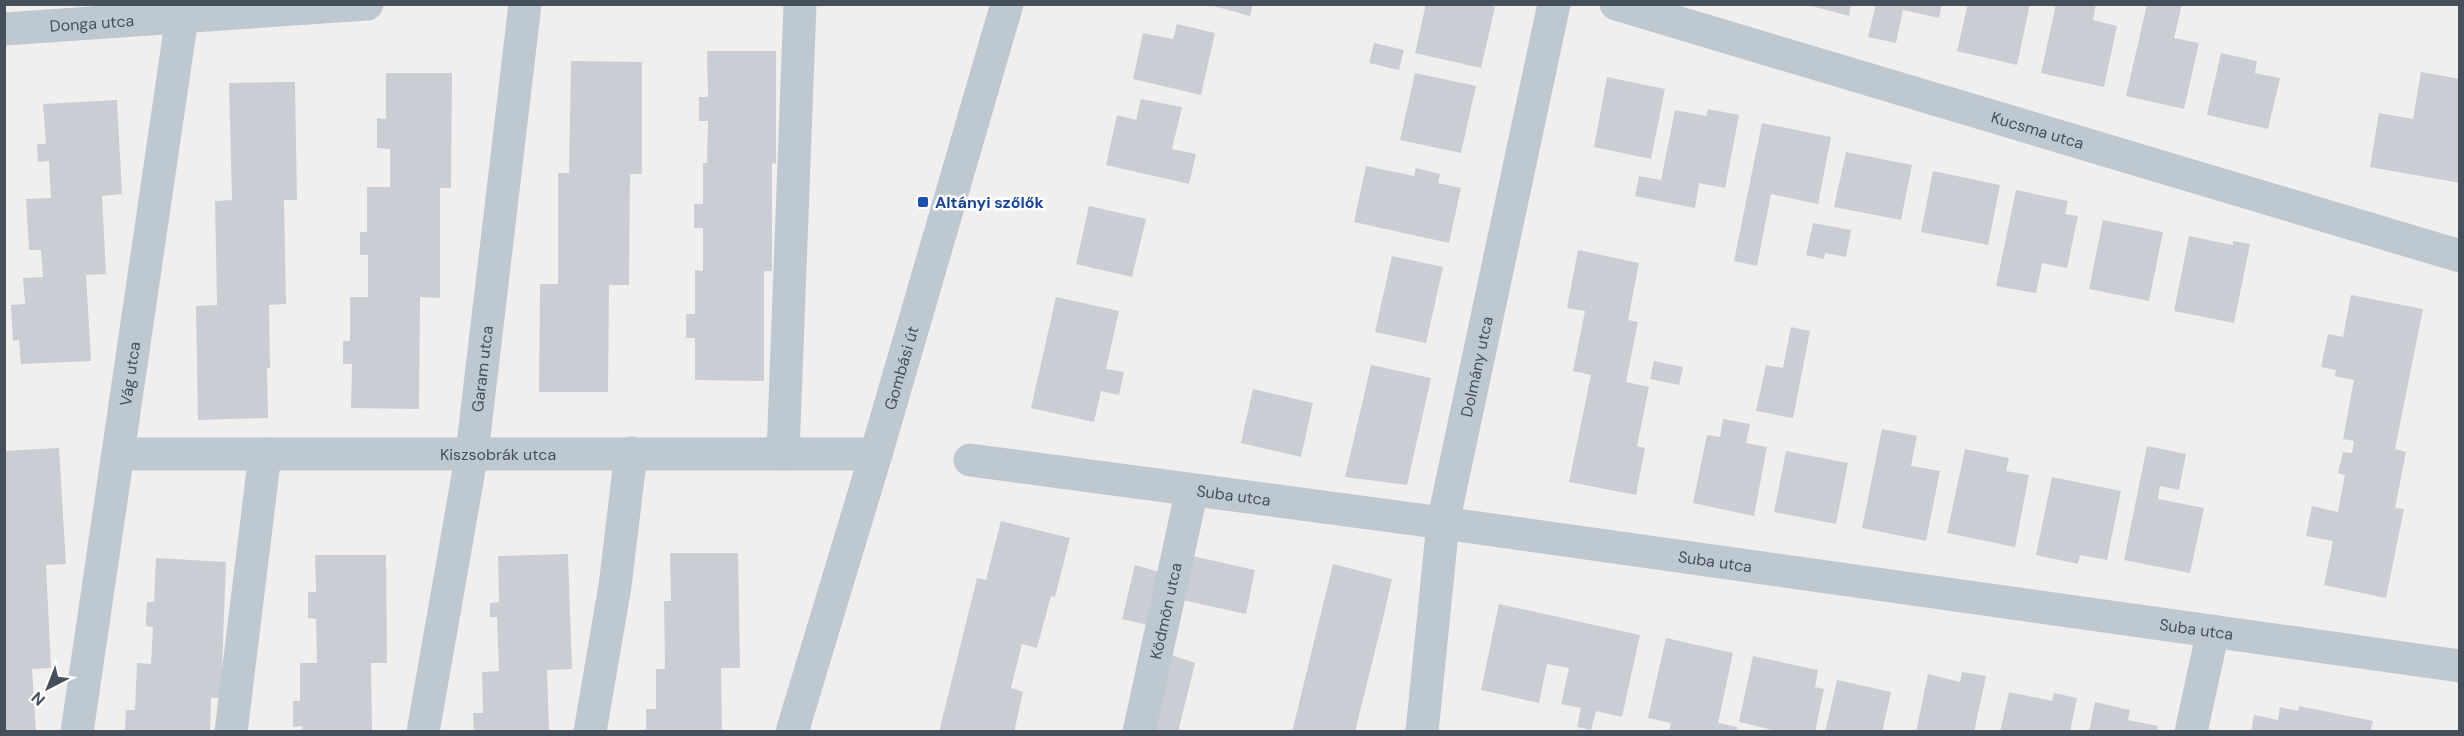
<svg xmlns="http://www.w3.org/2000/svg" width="2464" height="736" viewBox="0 0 2464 736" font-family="'DM Sans',sans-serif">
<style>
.building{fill:#cacdd4}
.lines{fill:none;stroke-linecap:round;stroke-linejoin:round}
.minor{stroke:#bec8d1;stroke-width:33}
.transit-dot{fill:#1a4fb4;stroke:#fff;stroke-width:2}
.labels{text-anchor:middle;stroke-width:5;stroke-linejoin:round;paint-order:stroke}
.street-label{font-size:16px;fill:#46505d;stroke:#fff}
.transit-label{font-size:16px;font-weight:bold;fill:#164399;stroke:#fff;text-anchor:start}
</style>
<rect width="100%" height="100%" fill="#f1efee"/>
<path class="building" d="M 1206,4 L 1253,4 L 1250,16 Z
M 1426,4 L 1484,4 L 1495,7 L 1481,68 L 1415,53 Z
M 1804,4 L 1851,4 L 1849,16 Z
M 1876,4 L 1942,4 L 1939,18 L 1903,10 L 1896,43 L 1868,37 Z
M 1968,4 L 2030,4 L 2017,65 L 1957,51 Z
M 2056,4 L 2096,4 L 2093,20 L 2117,26 L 2104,87 L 2041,73 Z
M 2147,4 L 2182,4 L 2174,38 L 2199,43 L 2184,109 L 2126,96 Z
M 1177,24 L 1215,33 L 1201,95 L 1133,79 L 1143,33 L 1173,39 Z
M 1374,43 L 1404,50 L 1399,70 L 1369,63 Z
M 707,51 L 776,51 L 776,164 L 772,163 L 772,271 L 764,271 L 764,381 L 695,380 L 695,338 L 686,338 L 686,314 L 695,314 L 695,270 L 703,271 L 703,228 L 694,228 L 694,204 L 703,204 L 703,163 L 707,163 L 708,121 L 699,121 L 699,97 L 708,97 Z
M 2221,53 L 2257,61 L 2255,73 L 2280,78 L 2268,129 L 2207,115 Z
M 571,61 L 642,62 L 642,174 L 630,174 L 629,285 L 609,285 L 608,392 L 539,392 L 540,284 L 558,284 L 558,173 L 569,173 Z
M 2421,72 L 2460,79 L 2460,183 L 2370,167 L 2379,113 L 2413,119 Z
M 386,73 L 452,73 L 451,188 L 440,188 L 440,298 L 420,297 L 419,409 L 351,408 L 352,364 L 343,364 L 343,341 L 350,341 L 350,297 L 368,297 L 368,255 L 360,255 L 360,232 L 367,232 L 367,187 L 390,187 L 390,149 L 377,148 L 377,118 L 386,119 Z
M 1415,73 L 1476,86 L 1461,153 L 1400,140 Z
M 1607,77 L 1665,89 L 1651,159 L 1594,147 Z
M 295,82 L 297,200 L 284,200 L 286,304 L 269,305 L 270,368 L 267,368 L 268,418 L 198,420 L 196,306 L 217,305 L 215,201 L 232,200 L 229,83 Z
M 1141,99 L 1182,107 L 1172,149 L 1196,154 L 1189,184 L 1106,165 L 1117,115 L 1136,120 Z
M 117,100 L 122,194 L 102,196 L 106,274 L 86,275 L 91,361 L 21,364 L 19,340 L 13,341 L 11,305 L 25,304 L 23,278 L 43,277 L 41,250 L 29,250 L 26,199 L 51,198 L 49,161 L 38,162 L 37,144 L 46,144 L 43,104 Z
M 1708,109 L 1739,115 L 1725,188 L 1699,183 L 1695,208 L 1635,196 L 1639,176 L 1661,180 L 1675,110 L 1706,116 Z
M 1762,123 L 1831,137 L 1818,204 L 1771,194 L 1757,266 L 1734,261 Z
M 1846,152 L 1912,165 L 1901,220 L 1834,207 Z
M 1366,166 L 1414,176 L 1416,168 L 1440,174 L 1438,183 L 1461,188 L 1449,243 L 1354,222 Z
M 1933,171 L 2000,185 L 1988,245 L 1921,232 Z
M 2016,190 L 2068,201 L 2065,214 L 2078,216 L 2067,268 L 2042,263 L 2036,293 L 1996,286 Z
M 1089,206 L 1146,219 L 1132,277 L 1076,264 Z
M 2103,220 L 2163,232 L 2149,301 L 2089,289 Z
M 1813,223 L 1851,230 L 1846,257 L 1825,253 L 1824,259 L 1806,255 Z
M 2189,236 L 2233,245 L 2233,241 L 2250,244 L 2234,323 L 2174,311 Z
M 1578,250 L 1639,263 L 1628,320 L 1638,322 L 1626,382 L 1649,387 L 1637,446 L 1645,448 L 1636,495 L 1569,482 L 1591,375 L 1573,371 L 1585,311 L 1567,308 Z
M 1392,256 L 1443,267 L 1426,343 L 1375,332 Z
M 2351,295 L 2423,309 L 2395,449 L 2406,452 L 2395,508 L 2404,509 L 2386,598 L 2324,585 L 2333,541 L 2306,536 L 2312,506 L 2338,512 L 2345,475 L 2338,473 L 2343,452 L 2352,453 L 2354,441 L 2343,439 L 2354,380 L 2335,376 L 2336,370 L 2321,367 L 2328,334 L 2343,337 Z
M 1056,297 L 1119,311 L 1106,369 L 1124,372 L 1119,395 L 1101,391 L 1094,422 L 1031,408 Z
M 1791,327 L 1810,331 L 1793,418 L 1756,411 L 1766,365 L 1783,368 Z
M 1654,361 L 1683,367 L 1679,385 L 1650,379 Z
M 1371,365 L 1431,378 L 1407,485 L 1345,477 Z
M 1253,389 L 1313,403 L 1301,457 L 1241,443 Z
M 1723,419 L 1750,424 L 1746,443 L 1767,447 L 1754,516 L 1693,503 L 1707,435 L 1720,437 Z
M 1882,429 L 1917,436 L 1911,466 L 1940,471 L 1926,541 L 1862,528 Z
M 2147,446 L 2186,454 L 2179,490 L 2160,486 L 2158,499 L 2204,508 L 2190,573 L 2124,560 Z
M 59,448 L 66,564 L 46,565 L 51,668 L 32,669 L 36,732 L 4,732 L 4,451 Z
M 1965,449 L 2009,458 L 2006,471 L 2029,475 L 2015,547 L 1947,533 Z
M 1786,451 L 1848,463 L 1836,524 L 1774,512 Z
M 2052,477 L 2121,491 L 2107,560 L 2080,555 L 2078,564 L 2036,555 Z
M 1001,521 L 1070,538 L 1055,597 L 1051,596 L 1037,648 L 1022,644 L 1011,688 L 1023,692 L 1014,732 L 939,732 L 977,578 L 986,580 Z
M 670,553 L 738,553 L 740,668 L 721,668 L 722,732 L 646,732 L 646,709 L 656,709 L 656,669 L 665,669 L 664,601 L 671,601 Z
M 568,554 L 572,669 L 547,670 L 549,731 L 474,732 L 473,713 L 483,713 L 482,672 L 499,671 L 497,617 L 490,617 L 490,603 L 499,602 L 498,556 Z
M 315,555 L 386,555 L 387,663 L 371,663 L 372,732 L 302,732 L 302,726 L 293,727 L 293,701 L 300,701 L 300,663 L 317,663 L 316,619 L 308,618 L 308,592 L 316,592 Z
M 1188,555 L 1255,570 L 1246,614 L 1178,599 Z
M 156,558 L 226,562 L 221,698 L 211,698 L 210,732 L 125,730 L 126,710 L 135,710 L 137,663 L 151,664 L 153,627 L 146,626 L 146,616 L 147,602 L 154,602 Z
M 1333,564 L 1392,579 L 1385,610 L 1355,732 L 1292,732 Z
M 1135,565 L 1160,572 L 1147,625 L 1122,619 Z
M 1499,604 L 1640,635 L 1622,717 L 1596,711 L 1591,730 L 1577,727 L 1581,708 L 1561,704 L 1569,668 L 1547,664 L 1539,703 L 1481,690 Z
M 1666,638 L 1733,653 L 1718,723 L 1737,727 L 1736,732 L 1669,732 L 1671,723 L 1648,718 Z
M 1166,653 L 1195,663 L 1178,732 L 1149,732 Z
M 1753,656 L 1818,670 L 1815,687 L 1824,689 L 1815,732 L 1781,732 L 1739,722 Z
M 1962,672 L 1986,676 L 1974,732 L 1916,732 L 1928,674 L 1960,682 Z
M 1837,680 L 1891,692 L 1882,732 L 1825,732 Z
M 2009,692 L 2052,701 L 2054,693 L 2077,698 L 2070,732 L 2000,732 Z
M 2095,702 L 2130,710 L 2128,720 L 2158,726 L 2157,732 L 2089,732 Z
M 2299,706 L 2373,721 L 2370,732 L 2251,732 L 2254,715 L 2278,720 L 2280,707 L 2298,711 Z"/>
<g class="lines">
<g class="minor">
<path id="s1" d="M 1616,4 L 2460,256"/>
<path id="s2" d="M 4,29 L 367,4"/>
<path id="s3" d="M 118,454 L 876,454"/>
<path d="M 783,454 L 800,4"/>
<path id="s4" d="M 970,460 L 1443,523 L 2460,666"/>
<path id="s5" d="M 77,732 L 182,17"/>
<path d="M 231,732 L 265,454"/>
<path id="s6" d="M 423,732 L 472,453 L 525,4"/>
<path d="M 590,732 L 615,586 L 631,453"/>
<path id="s7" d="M 792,732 L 876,454 L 1007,4"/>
<path id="s8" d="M 1139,732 L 1192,490"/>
<path id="s9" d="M 1422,732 L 1443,523 L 1554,4"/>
<path d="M 2191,732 L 2213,631"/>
</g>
</g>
<rect class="transit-dot" x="917" y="196" width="12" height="12" rx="3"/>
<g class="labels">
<g class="street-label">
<text dy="6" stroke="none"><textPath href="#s2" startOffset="88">Donga utca</textPath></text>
<text dy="6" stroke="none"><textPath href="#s1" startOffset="440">Kucsma utca</textPath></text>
<text dy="6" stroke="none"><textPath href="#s9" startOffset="370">Dolmány utca</textPath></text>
<text dy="6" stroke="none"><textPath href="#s7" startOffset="380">Gombási út</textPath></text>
<text dy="6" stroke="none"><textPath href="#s6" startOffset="368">Garam utca</textPath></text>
<text dy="6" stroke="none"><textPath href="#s5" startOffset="362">Vág utca</textPath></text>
<text dy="6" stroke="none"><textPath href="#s3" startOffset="380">Kiszsobrák utca</textPath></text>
<text dy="6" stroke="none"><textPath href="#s4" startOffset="266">Suba utca</textPath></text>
<text dy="6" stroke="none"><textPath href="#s4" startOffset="752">Suba utca</textPath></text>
<text dy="6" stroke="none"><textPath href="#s8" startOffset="124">Ködmön utca</textPath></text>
<text dy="6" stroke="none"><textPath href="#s4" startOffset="1238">Suba utca</textPath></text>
</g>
<g class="transit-label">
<text x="935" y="208">Altányi szőlők</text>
</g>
</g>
<rect width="2464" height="736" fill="none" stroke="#46505d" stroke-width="12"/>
<g transform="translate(48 688) rotate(222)" stroke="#ffffff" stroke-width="4.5" paint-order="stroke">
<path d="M0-4.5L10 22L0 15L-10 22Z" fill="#46505d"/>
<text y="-9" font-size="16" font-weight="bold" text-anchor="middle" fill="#46505d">N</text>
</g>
</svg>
